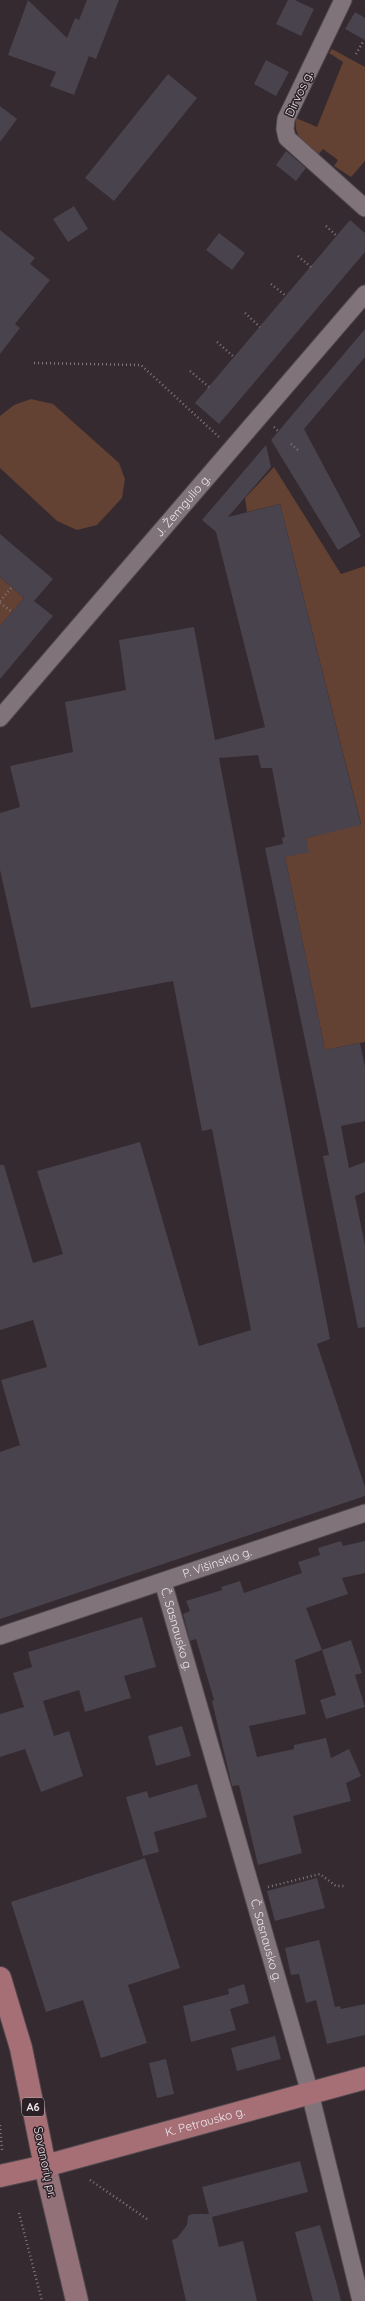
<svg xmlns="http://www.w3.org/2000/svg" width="365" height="2301" viewBox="0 0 365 2301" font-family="Quicksand,sans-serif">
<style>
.green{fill:#634133}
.building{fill:#49434d}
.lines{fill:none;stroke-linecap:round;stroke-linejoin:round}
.minor-casing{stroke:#51494e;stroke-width:19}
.secondary-casing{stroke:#51494e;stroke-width:24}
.primary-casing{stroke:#51494e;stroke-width:24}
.path{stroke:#81787d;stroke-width:2.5;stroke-dasharray:1 3;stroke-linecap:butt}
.minor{stroke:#80747a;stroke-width:17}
.secondary{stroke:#937178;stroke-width:22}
.primary{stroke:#a66f76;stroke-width:22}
.labels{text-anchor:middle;stroke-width:3;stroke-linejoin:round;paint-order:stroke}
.shield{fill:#2a2026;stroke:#b2aaae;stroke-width:1}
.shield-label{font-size:11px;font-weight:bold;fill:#ece5e9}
.street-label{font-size:12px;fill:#ece5e9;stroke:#2a2026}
</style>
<rect width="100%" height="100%" fill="#342a30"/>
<path class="green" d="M 332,49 L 365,67 L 365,161 L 351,177 L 334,166 L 338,160 L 323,149 L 319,154 C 305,142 293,138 296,118 L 317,127 L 343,62 L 329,53 Z
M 31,399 L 53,404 L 119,463 L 125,479 L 122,498 L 97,525 L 77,530 L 57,521 L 0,468 L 0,416 L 14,405 Z
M 274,467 L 341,574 L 365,566 L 365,1042 L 325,1050 L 285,857 L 306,838 L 361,824 L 280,504 L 247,512 L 245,498 Z
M 0,577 L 24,598 L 0,626 Z"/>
<path class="building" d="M 28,0 L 67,38 L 75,18 L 79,20 L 87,0 L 119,0 L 96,59 L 89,56 L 74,95 L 50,86 L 56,72 L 8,55 Z
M 288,0 L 295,0 L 314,9 L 301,36 L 276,24 Z
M 355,12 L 365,18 L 365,40 L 345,29 Z
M 266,60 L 289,72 L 276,96 L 254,84 Z
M 168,74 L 197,98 L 114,201 L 85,178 Z
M 0,106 L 17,119 L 0,142 Z
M 286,151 L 306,168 L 296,181 L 276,165 Z
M 74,206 L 88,229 L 68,242 L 53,219 Z
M 350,220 L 365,233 L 365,252 L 219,424 L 195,403 Z
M 0,230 L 35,258 L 30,264 L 50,280 L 15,324 L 20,328 L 0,354 Z
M 219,233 L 245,253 L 232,270 L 206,250 Z
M 365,329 L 365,357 L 304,429 L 361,536 L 338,550 L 271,440 Z
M 266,445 L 271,467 L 228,517 L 280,504 L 361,825 L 306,838 L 309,852 L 285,857 L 325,1050 L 360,1043 L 365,1067 L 365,1121 L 341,1126 L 349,1168 L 365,1162 L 365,1192 L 355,1196 L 365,1245 L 365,1327 L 358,1328 L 323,1156 L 329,1155 L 265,848 L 283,844 L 282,838 L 285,837 L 272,768 L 261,768 L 258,755 L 219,758 L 330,1339 L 317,1344 L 365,1487 L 365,1496 L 0,1619 L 0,1452 L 20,1445 L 1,1380 L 47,1367 L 33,1320 L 0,1330 L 0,1165 L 4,1165 L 33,1263 L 63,1254 L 37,1171 L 140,1142 L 199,1346 L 251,1330 L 212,1129 L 202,1131 L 173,981 L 31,1008 L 0,870 L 0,813 L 20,807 L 10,766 L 73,752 L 65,702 L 126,690 L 119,640 L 194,627 L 215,740 L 265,727 L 216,532 L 202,520 Z
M 0,534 L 53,579 L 34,601 L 53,616 L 0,679 L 0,626 L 24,598 L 0,577 Z
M 341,1541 L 343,1546 L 365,1541 L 365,1573 L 342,1578 L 348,1594 L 306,1608 L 322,1650 L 351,1640 L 362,1673 L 355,1675 L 365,1707 L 326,1719 L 320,1700 L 336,1695 L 322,1650 L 295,1660 L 306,1714 L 249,1726 L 257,1757 L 294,1749 L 294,1745 L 326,1738 L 331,1758 L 349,1749 L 361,1776 L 346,1783 L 351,1801 L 293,1816 L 302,1853 L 258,1865 L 239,1785 L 232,1786 L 212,1701 L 214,1700 L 196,1639 L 190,1641 L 183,1614 L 190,1611 L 186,1601 L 222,1590 L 221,1587 L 240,1581 L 244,1593 L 302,1573 L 298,1562 L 320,1555 L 318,1548 Z
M 142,1617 L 156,1667 L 124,1676 L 131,1698 L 85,1712 L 79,1690 L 43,1701 L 54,1736 L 69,1731 L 83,1776 L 41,1792 L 25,1749 L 0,1757 L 0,1714 L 24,1707 L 13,1673 L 32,1667 L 28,1652 Z
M 182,1726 L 191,1756 L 156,1766 L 148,1736 Z
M 197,1784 L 207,1817 L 154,1832 L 159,1852 L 143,1856 L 126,1797 L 147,1791 L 149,1798 Z
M 145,1858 L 180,1968 L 128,1985 L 147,2043 L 101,2058 L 83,2000 L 46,2012 L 11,1902 Z
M 317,1878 L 325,1908 L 275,1921 L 267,1891 Z
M 319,1940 L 335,2007 L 340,2006 L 341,2009 L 365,2004 L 365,2035 L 327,2044 L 316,2000 L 306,2003 L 299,1974 L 291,1975 L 285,1948 Z
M 244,1984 L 249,2003 L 230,2009 L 236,2030 L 191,2042 L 183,2006 L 229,1994 L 228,1989 Z
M 275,2036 L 281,2059 L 237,2071 L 231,2048 Z
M 166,2059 L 174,2094 L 157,2098 L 149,2063 Z
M 300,2161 L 308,2192 L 212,2217 L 219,2247 L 243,2241 L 257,2301 L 186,2301 L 172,2240 L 177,2238 L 187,2225 L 188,2216 L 192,2214 L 209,2214 L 202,2187 Z
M 320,2225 L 337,2285 L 341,2301 L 313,2301 L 295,2232 Z"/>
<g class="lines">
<g class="minor-casing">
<g id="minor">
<path d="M 343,0 L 286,119 L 285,129 L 287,138 L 365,208"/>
<path id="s1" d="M 0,718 L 365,294"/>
<path id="s2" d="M 163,1582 L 310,2093 L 361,2301"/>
<path id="s3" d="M 0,1636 L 365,1513"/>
</g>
</g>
<g class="secondary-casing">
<path id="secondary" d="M 45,2166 L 77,2301"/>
</g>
<g class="primary-casing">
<g id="primary">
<path d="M 0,1978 L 21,2048 L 45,2166"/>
<path id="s4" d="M 0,2176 L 45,2166 L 365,2078"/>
</g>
</g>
<path class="path" d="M 356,54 L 364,40
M 326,226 L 337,236
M 298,256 L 311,267
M 271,284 L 286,296
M 245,313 L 260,327
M 217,342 L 234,357
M 34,363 L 141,365 L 219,437
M 190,371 L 209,387
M 274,427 L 278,431
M 291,444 L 299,451
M 0,601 L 12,587
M 0,603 L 12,612
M 268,1887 L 320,1874 L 336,1886 L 344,1886
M 0,2125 L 2,2150
M 90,2180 L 147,2219
M 19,2213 L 42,2301"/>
<use href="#minor" class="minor"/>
<use href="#secondary" class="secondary"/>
<use href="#primary" class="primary"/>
</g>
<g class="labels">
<rect class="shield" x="22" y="2098" width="22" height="18" rx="3"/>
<g class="shield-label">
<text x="33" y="2111">A6</text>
</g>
<g class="street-label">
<text transform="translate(299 94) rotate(-65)" y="4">Dirvos g.</text>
<text dy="4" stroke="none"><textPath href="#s1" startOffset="280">J. Žemgulio g.</textPath></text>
<text dy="4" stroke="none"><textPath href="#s3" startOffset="229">P. Višinskio g.</textPath></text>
<text dy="4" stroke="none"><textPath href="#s2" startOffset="49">Č. Sasnausko g.</textPath></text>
<text dy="4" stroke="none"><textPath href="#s2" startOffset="373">Č. Sasnausko g.</textPath></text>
<text dy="4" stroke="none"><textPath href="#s4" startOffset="212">K. Petrausko g.</textPath></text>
<text transform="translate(45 2162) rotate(78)" y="4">Savanorių pr.</text>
</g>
</g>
</svg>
